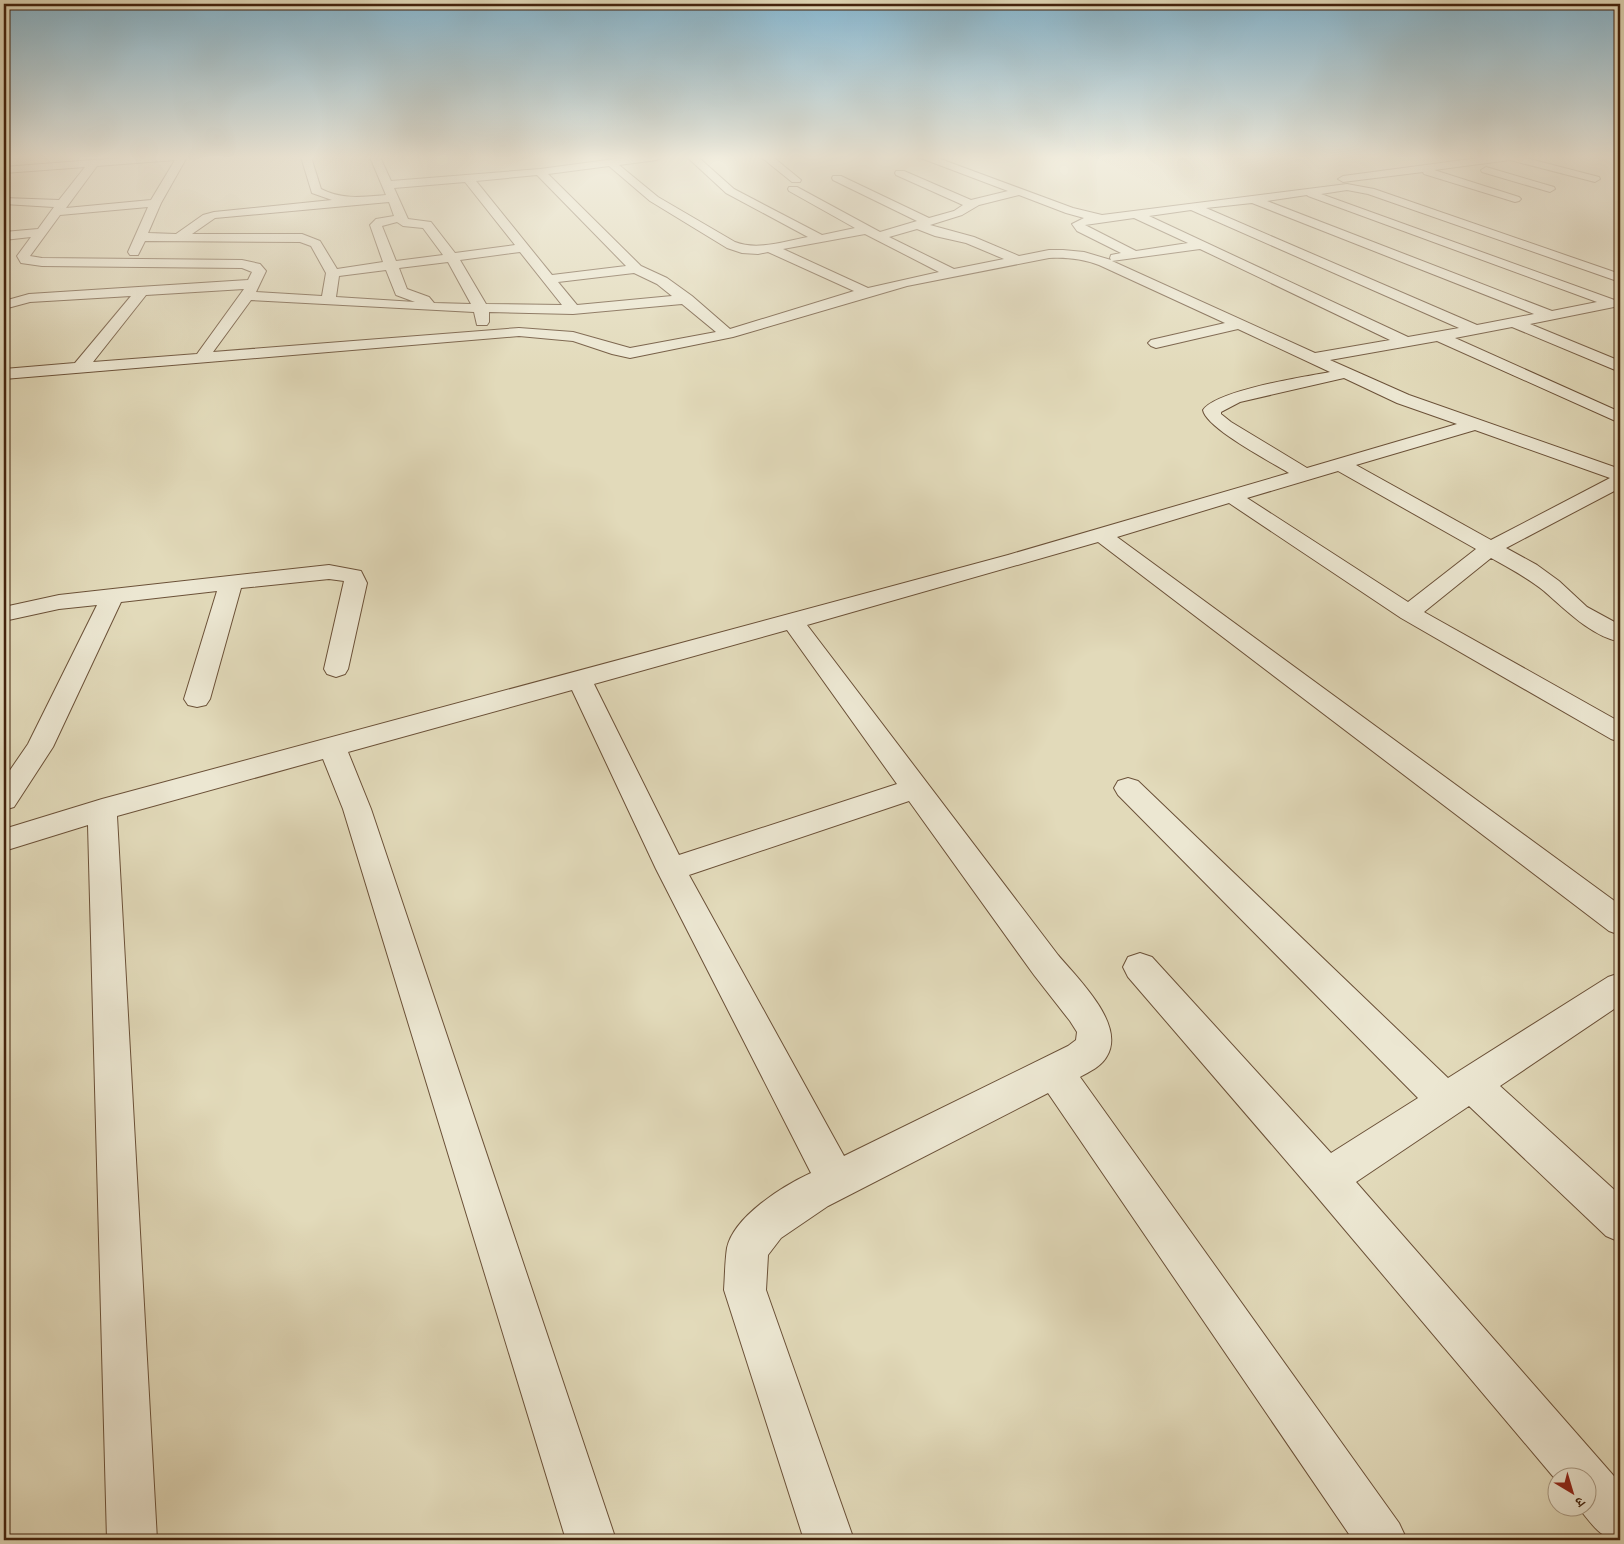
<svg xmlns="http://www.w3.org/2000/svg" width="1624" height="1544" viewBox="0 0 1624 1544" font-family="'IM FELL French Canon','Noto Serif Devanagari',serif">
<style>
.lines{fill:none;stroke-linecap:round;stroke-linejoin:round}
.minor-casing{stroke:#6b5138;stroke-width:2}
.minor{fill:#ece7d2;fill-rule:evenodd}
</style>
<rect width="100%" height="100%" fill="#e2daba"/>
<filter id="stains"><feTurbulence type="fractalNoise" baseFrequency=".004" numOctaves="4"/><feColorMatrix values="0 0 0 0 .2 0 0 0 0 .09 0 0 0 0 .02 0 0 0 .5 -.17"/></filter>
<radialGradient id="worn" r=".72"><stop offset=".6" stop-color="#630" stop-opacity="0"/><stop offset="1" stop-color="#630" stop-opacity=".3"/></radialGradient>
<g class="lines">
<g class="minor-casing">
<path id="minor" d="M 132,157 L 187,157 L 161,203 L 148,233 L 176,234 L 203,215 L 214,212 L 332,200 L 312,193 L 301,157 L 311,157 L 321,189 C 342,200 363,197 386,195 L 370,157 L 380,157 L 391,181 L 540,169 L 630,157 L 662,157 L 657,160 L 619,165 L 658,197 L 735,242 C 758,251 785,241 808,237 L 726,193 L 687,157 L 698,157 L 734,189 L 822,235 L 855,228 L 789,191 L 788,189 L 789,187 L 797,187 L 880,232 L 917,221 L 833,180 L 832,178 L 833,176 L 841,176 L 929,218 L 954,211 L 963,205 L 896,175 L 895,173 L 896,171 L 904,171 L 971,200 L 1008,191 L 918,157 L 935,157 L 1073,208 L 1102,215 L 1347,184 L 1374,189 L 1620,274 L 1620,282 L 1368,194 L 1347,190 L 1321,194 L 1620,302 L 1619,306 L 1614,307 L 1530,324 L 1620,361 L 1620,372 L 1512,327 L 1455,338 L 1620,412 L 1620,423 L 1437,341 L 1330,360 L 1409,395 L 1620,469 L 1620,488 L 1506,548 L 1537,565 L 1559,581 L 1587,607 L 1620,625 L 1620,642 C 1590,635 1567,611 1544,591 C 1528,578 1509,568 1491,558 L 1424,612 L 1620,722 L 1620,742 L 1611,739 L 1401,618 L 1229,503 L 1117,537 L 1620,905 L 1620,935 L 1609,931 L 1098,542 L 807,625 L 1058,955 C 1077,978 1126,1024 1107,1056 C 1102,1066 1089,1072 1080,1077 L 1399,1523 L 1407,1540 L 1353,1540 L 1048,1093 L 828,1206 L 781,1238 L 768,1255 L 766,1290 L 854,1540 L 804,1540 L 724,1290 C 725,1276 725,1261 727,1248 C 734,1216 783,1186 811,1173 L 656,869 L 572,690 L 348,752 L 371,809 L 616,1540 L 566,1540 L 343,809 L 323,759 L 117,816 L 157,1540 L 107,1540 L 88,825 L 4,851 L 4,829 L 102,799 L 1008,555 L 1289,473 C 1271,462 1206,428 1203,410 C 1217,390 1304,377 1330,372 L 1238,329 L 1156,348 L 1151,346 L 1148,343 L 1151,340 L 1225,323 L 1099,265 C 1083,259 1067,257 1049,258 L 907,286 L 733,337 L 630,358 L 612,354 L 573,341 L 519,336 L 4,379 L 4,369 L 75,363 L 131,296 L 30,302 L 4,309 L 4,301 L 29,294 L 248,280 L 252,272 L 242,268 L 42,266 L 21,263 L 17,256 L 31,237 L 4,240 L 4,232 L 38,229 L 54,207 L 4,204 L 4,198 L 59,200 L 85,167 L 4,173 L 4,167 ZM 175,160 L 151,200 L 66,208 L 97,166 ZM 609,166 L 650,201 L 727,248 L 742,253 L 758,254 L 768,252 L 854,291 L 730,329 L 692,296 L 667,278 L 641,266 L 548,174 ZM 537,175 L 626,266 L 552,275 L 476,181 ZM 465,182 L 515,245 L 455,253 L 431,222 L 408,219 L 394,188 ZM 1019,195 L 1066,213 L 1084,218 L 1072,224 L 1077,231 L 1121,253 L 1111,255 L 1110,258 L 1111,260 L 1084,252 L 1063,250 L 1049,250 L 1019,256 L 974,237 L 930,225 L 962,215 L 979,205 ZM 1307,195 L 1308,196 L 1597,302 L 1552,311 L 1267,201 ZM 389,202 L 394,216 L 376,219 L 370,225 L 383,262 L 337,269 L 320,241 L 302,234 L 192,234 L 215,218 ZM 1252,203 L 1534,314 L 1477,325 L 1206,208 ZM 148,207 L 128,252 L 130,255 L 138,255 L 145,241 L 300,242 L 311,246 L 326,273 L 322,296 L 256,292 L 266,271 L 260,264 L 242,260 L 42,258 L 30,256 L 60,215 ZM 1191,210 L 1459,328 L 1408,337 L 1149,216 ZM 1134,218 L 1188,243 L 1136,251 L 1085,225 ZM 397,222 L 403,226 L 423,228 L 443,255 L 396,261 L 382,226 ZM 917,229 L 935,236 L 966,243 L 1004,259 L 954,269 L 889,237 ZM 865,234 L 939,272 L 868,288 L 783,249 ZM 1200,249 L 1390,340 L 1315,353 L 1112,261 ZM 520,252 L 562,305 L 486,304 L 460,260 ZM 448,262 L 471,304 L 434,303 L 429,297 L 407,289 L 399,268 ZM 386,270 L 396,295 L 415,302 L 336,297 L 339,276 ZM 634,273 L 657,284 L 672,296 L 577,305 L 558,282 ZM 244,289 L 197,354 L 93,362 L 146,295 ZM 251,300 L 474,312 L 477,325 L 487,325 L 489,322 L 489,312 L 573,314 L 682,304 L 716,332 L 630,348 L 573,332 L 519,328 L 213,352 ZM 1344,378 L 1397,403 L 1457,424 L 1307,468 L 1231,422 L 1221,414 L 1221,412 L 1240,402 ZM 1475,430 L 1610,478 L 1491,540 L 1356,465 ZM 1338,471 L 1476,549 L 1408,602 L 1247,498 ZM 787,630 L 897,784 L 679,855 L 594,684 ZM 909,801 L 1034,975 L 1070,1021 L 1077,1032 L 1076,1040 L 1068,1046 L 844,1156 L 689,875 Z
M 761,157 L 773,157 L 801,180 L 800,182 L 792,182 Z
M 1486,157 L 1522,157 L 1599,177 L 1600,179 L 1595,182 L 1510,160 L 1434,170 L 1519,197 L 1521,199 L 1519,201 L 1515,202 L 1424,174 L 1423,172 L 1343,182 L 1338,179 L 1343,176 Z
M 1486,167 L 1554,187 L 1555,189 L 1550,192 L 1482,172 L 1481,170 Z
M 329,565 L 361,571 L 367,583 L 348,669 L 345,674 L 336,677 L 327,674 L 324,669 L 344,581 L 329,579 L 241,588 L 210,699 L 206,705 L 197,707 L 188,705 L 184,699 L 217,591 L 121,602 L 53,747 L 14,807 L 4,810 L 4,779 L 28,744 L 97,605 L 59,609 L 4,621 L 4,607 L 59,595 Z
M 1128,778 L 1138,781 L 1448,1078 L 1608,977 L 1620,973 L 1620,1005 L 1500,1086 L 1620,1195 L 1620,1242 L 1606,1236 L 1469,1106 L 1356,1182 L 1620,1483 L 1620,1540 C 1600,1540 1590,1521 1577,1506 L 1586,1506 L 1586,1476 L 1556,1476 L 1556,1480 L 1313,1192 L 1128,977 L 1123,967 L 1128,957 L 1140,953 L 1152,957 L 1331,1153 L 1418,1098 L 1118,795 L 1114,788 L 1118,781 Z"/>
</g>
<use href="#minor" class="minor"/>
</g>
<linearGradient id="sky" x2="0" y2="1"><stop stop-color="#87b7d0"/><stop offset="0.42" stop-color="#f2eee0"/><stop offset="1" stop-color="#f2eee0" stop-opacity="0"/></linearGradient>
<rect width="1624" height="374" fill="url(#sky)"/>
<rect width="1624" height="1544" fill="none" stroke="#e2daba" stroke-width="20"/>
<rect x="5" y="5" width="1614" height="1534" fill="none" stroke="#43230d" stroke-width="2.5"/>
<rect x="10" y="10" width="1604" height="1524" fill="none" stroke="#43230d"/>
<g transform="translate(1572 1492) rotate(142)"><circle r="24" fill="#ece7d2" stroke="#a89983"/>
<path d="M0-4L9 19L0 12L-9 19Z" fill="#8f2418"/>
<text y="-8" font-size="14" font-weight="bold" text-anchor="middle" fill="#43230d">उ</text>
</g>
<rect width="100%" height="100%" filter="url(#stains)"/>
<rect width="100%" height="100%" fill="url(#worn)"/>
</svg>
